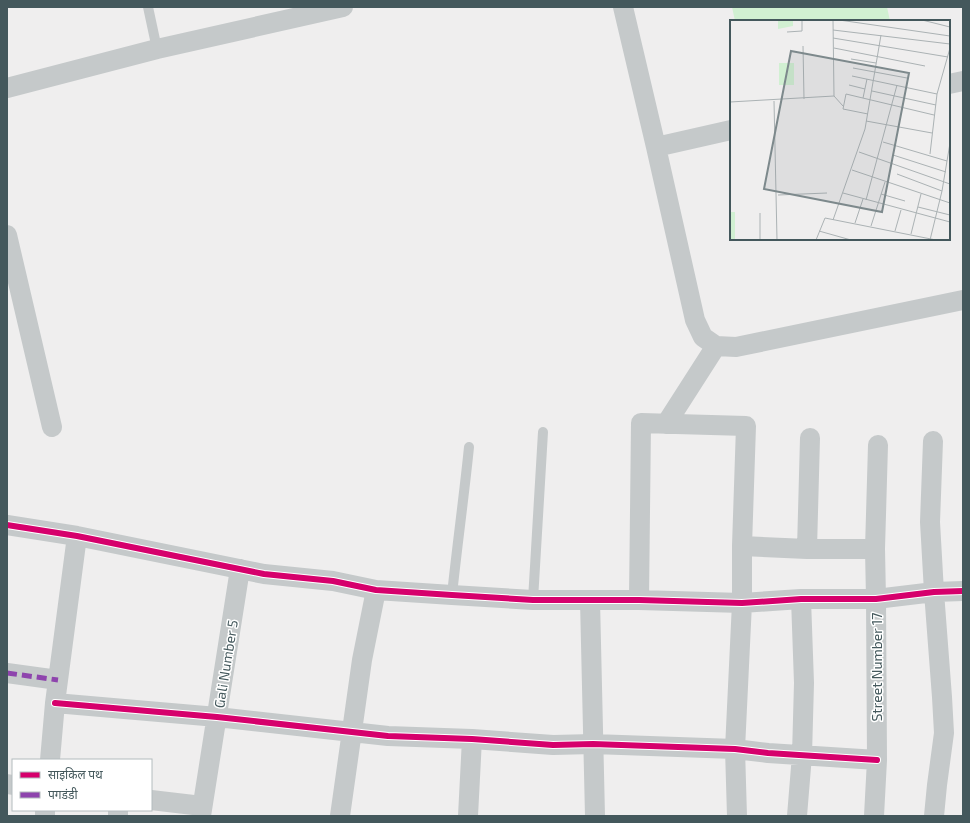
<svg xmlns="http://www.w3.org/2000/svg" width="970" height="823" viewBox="0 0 970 823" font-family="'Exo 2','Noto Sans Devanagari',sans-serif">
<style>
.green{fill:#d1f0d2}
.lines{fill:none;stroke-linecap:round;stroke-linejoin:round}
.service{stroke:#c5c9ca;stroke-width:10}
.minor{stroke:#c5c9ca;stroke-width:20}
.quiet{stroke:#8e44ad;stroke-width:5;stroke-dasharray:10 5;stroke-linecap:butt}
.cycleway-casing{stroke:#fff;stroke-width:8}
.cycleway{stroke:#d6006c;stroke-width:6}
.labels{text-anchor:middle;stroke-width:3;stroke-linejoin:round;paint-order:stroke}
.street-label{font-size:14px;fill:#44585c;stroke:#fff}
.inset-road{fill:none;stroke:#abb2b4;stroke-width:1}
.view{fill:#7d898c;fill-opacity:0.15;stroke:#7d898c;stroke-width:2}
.inset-edge{fill:none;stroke:#44585c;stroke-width:2}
</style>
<rect width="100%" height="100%" fill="#efeeee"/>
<path class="green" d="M 732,7 L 887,7 L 890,21 L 735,21 Z"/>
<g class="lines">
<path class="service" d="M 148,7 L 157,49
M 452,595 C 457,546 464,497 469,447
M 533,600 L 543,432"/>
<path class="minor" d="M 623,7 L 656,147 L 695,320 L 703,337 L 716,346 L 736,347 L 963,300
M 949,84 L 963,81
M 7,88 L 157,49 L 343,7
M 656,147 L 731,130
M 7,235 L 52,427
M 666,424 L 716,346
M 933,441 L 930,522 L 934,592 L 942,697 L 944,733 L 937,785 L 934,816
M 7,525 L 77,536 L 264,574 L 333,581 L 376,590 L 452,595 L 533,600 L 639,600 L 742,603 L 801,599 L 876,599 L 934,592 L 963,591
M 742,546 L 807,549 L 875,549
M 807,549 L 810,438
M 590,600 L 595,816
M 639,600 L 641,423 L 746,426 L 742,546 L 742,603 L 735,749 L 737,816
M 7,673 L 58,680
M 55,703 L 217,717 L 388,736 L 472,739 L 553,745 L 593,744 L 735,749 L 768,753 L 877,760
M 50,760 L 55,703 L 77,536
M 7,784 L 13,785
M 151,800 L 202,806
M 45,816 L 45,810
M 118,816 L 118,810
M 201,816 L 240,569
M 340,816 L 362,660 L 376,590
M 468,816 L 472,739
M 797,816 L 802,755 L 804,683 L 801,599
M 874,816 L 877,760 L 876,599 L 875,549 L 878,445"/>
<path class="quiet" d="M 7,673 L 58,680"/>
<g class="cycleway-casing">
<path id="cycleway" d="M 7,525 L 77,536 L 264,574 L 333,581 L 376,590 L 452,595 L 533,600 L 639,600 L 742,603 L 801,599 L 876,599 L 934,592 L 963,591
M 55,703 L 217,717 L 388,736 L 472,739 L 553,745 L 593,744 L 735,749 L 768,753 L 877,760"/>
</g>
<use href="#cycleway" class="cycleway"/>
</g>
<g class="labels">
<g class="street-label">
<text transform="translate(226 664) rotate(-81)" y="5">Gali Number 5</text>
<text transform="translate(877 667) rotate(-90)" y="5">Street Number 17</text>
</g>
</g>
<g transform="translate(730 20)">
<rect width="220" height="220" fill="#efeeee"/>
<path d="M 48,0 L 63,0 L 63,6 L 48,9 ZM 49,43 L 64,43 L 64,65 L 49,65 ZM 0,192 L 5,192 L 5,220 L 0,220 Z" fill="#d1f0d2"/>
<path class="inset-road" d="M 103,0 L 104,76M 109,0 L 220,16M 192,0 L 220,7M 103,10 L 220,24M 57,12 L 72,11 L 72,0M 103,18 L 218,37M 73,26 L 74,79M 104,28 L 195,46M 121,39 L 146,43M 123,48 L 177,58M 122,56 L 207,74M 119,65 L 135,69M 142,71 L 206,85M 104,76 L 113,86M 133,78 L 137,59M 44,81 L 47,220M 0,82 L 104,76M 138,94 L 113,89 L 116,74 L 204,95M 136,101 L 202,113M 153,122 L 217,141M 129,132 L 220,164M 200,134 L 207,74 L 220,28M 163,135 L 216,152M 122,150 L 220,183M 167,154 L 212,171M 113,173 L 220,202M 151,174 L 175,181M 48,175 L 97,173M 136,180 L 167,65M 188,187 L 220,195M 30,193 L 30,220M 103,200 L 135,109 L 151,15M 125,203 L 133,179M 141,206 L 155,162M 89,211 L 121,220M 165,211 L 171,190M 181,214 L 191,174M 86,220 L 95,198 L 206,220M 200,220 L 212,171 L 220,123"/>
<path class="view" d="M 61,31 L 179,53 L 152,192 L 34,169 Z"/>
<rect width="220" height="220" class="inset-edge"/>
</g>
<rect width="970" height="823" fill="none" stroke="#44585c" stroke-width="16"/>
<rect x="12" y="759" width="140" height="52" fill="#ffffff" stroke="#b4bcbe"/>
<rect x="20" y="772" width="20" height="6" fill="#d6006c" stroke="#b4bcbe"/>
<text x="48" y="779" font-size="12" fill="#44585c">साइकिल पथ</text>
<rect x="20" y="792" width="20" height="6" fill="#8e44ad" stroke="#b4bcbe"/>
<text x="48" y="799" font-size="12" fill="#44585c">पगडंडी</text>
</svg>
